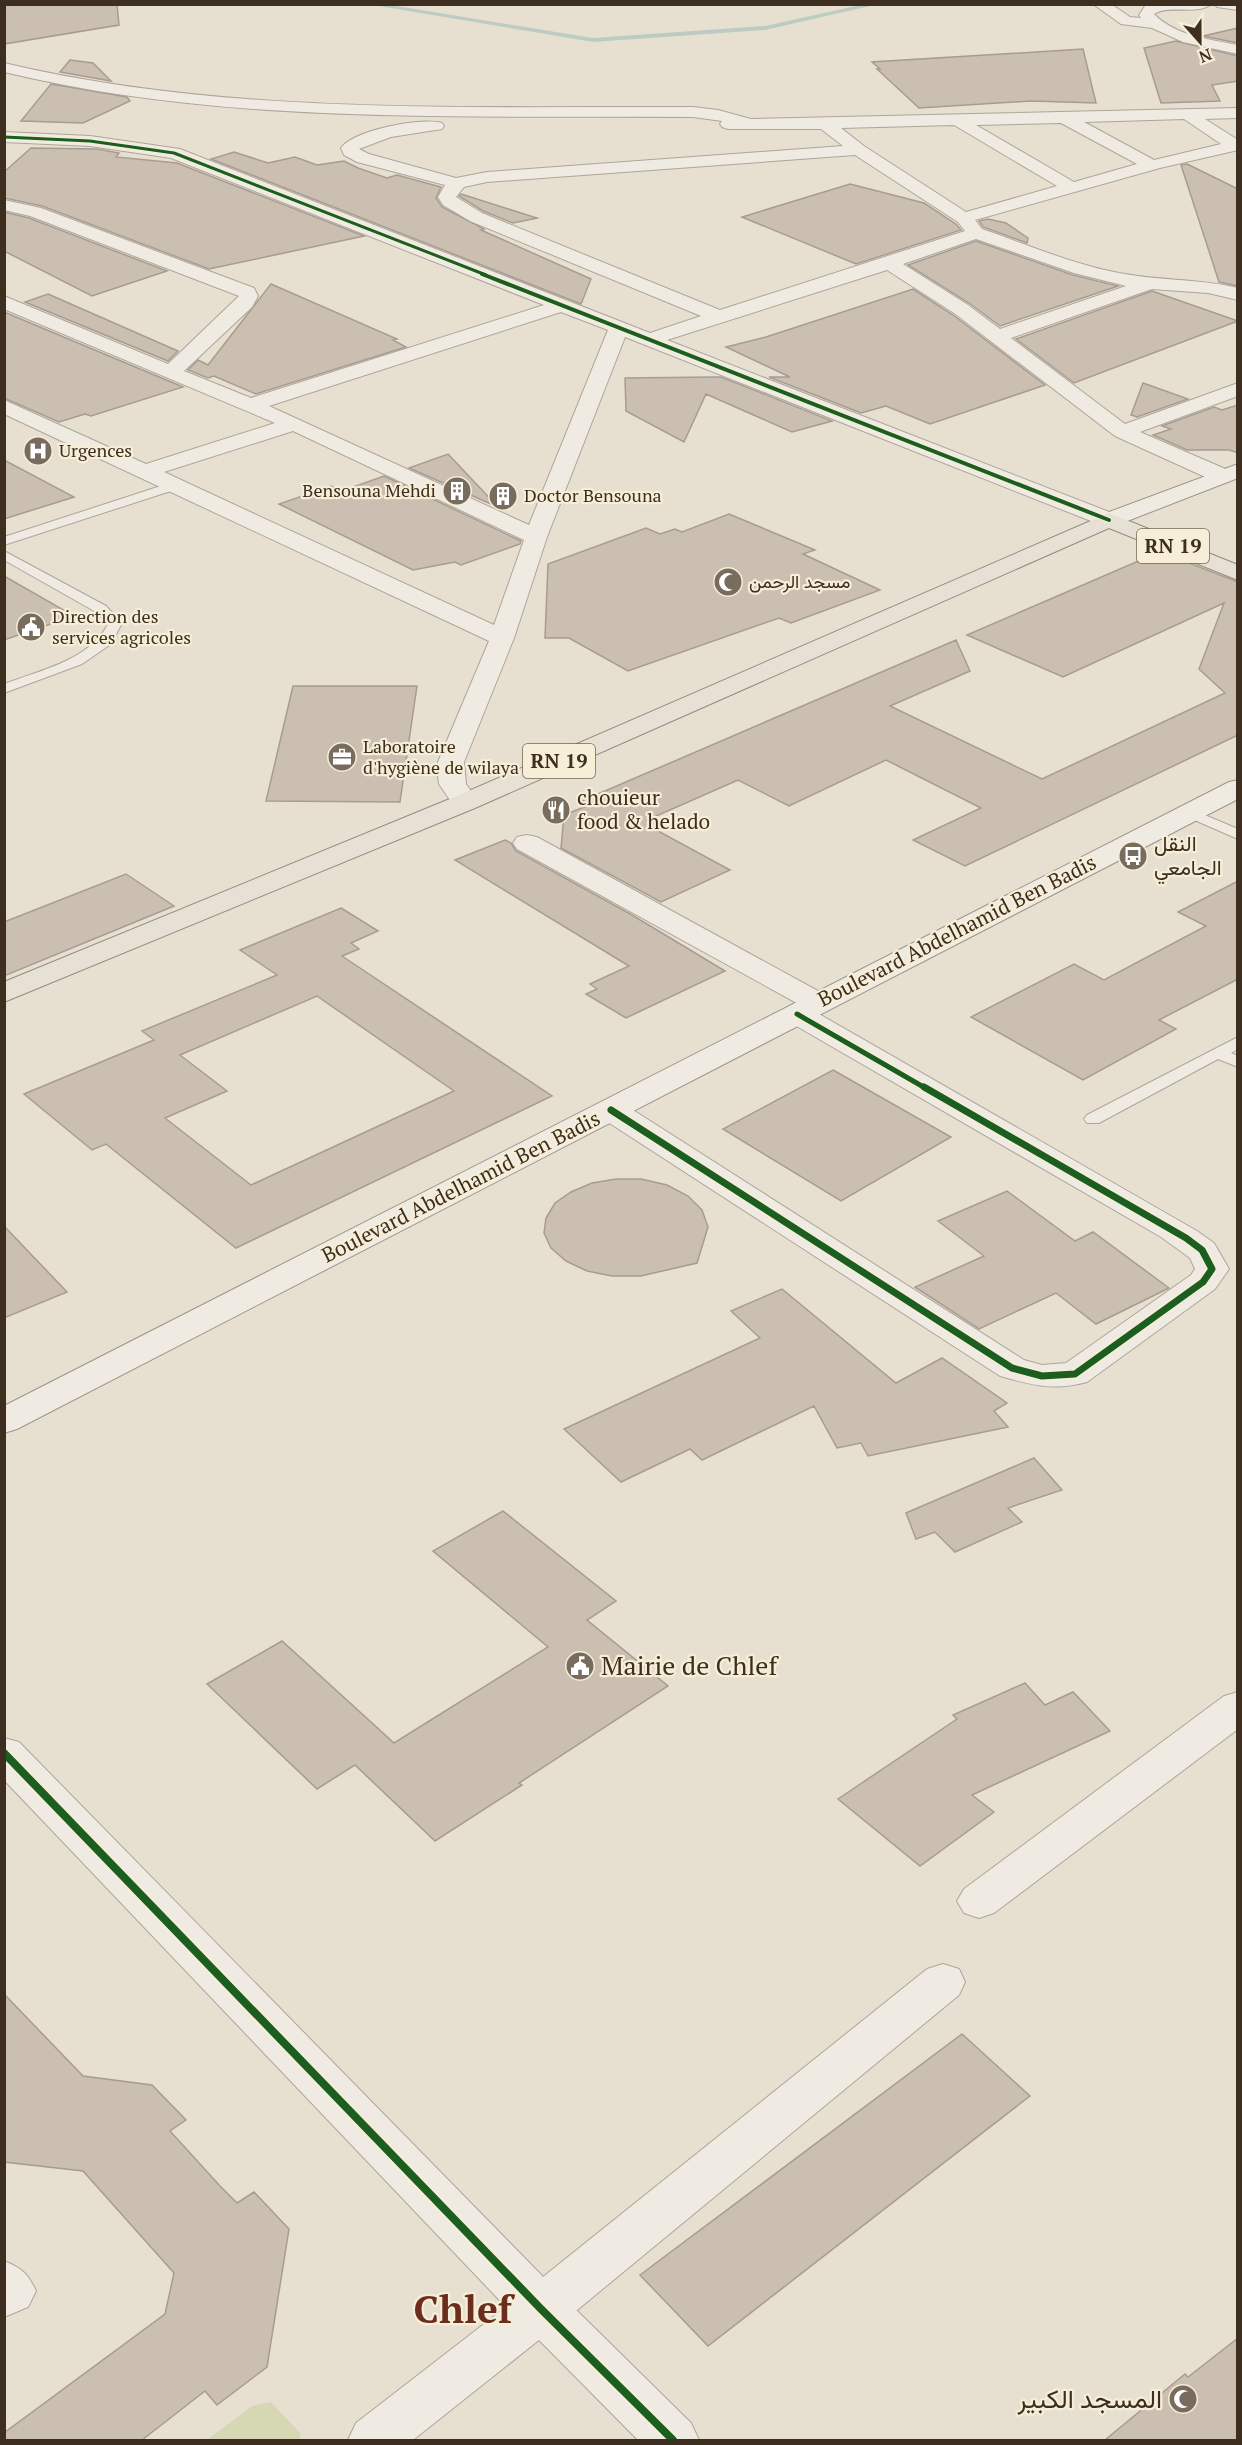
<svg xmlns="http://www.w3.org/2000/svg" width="1242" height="2445" viewBox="0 0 1242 2445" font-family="'PT Serif',Vazirmatn,serif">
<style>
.green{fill:#d6d7b3}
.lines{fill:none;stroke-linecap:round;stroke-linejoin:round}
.stream{fill:#bcccc2;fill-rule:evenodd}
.building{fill:#cbbfb2;stroke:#a89c90;stroke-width:1.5;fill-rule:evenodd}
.service-casing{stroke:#ada599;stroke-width:2}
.minor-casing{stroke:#ada599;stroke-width:2}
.tertiary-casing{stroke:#ada599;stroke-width:2}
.secondary-casing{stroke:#9c958a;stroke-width:2}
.primary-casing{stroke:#928b80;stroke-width:2}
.service{fill:#efebe3;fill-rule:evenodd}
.minor{fill:#efebe3;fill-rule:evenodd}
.tertiary{fill:#efebe3;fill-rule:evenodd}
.secondary{fill:#efebe3;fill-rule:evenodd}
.primary{fill:#e6e1d4;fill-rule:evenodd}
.cycleway-far4-casing{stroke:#f7eed8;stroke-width:4.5}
.cycleway-far3-casing{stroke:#f7eed8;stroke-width:6}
.cycleway-far2-casing{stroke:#f7eed8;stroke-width:8}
.cycleway-far1-casing{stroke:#f7eed8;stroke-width:10}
.cycleway-casing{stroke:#f7eed8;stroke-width:12}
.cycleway-far4{stroke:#1b5e20;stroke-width:3}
.cycleway-far3{stroke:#1b5e20;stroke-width:4}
.cycleway-far2{stroke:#1b5e20;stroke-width:5}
.cycleway-far1{stroke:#1b5e20;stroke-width:7}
.cycleway{stroke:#1b5e20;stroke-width:8}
.labels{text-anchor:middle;stroke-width:4.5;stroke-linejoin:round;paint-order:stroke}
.far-poi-label{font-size:18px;fill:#3d2e20;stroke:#f7eed8;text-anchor:start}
.shield{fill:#f7eed8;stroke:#756857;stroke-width:1.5}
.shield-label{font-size:20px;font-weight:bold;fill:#3d2e20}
.poi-label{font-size:21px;fill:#3d2e20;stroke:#f7eed8;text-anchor:start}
.street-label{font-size:21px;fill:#3d2e20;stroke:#f7eed8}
.near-poi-label{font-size:26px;fill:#3d2e20;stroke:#f7eed8;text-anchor:start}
.near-town-label{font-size:39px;font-weight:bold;fill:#6b2e1e;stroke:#f7eed8}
</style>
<rect width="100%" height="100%" fill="#e7e0d1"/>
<path class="green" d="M 271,2402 L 301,2434 L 299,2440 L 207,2440 L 252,2406 Z"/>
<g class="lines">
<path class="stream" d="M 367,4 L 384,4 L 593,38 L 765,26 L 865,4 L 879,4 L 765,30 L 593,42 Z"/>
</g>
<path class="building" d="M 4,4 L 117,4 L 119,25 L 4,44 Z
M 1238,28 L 1238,43 L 1203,36 Z
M 1176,41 L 1238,56 L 1238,81 L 1212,85 L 1220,101 L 1161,103 L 1144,48 Z
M 1083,49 L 1096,103 L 1031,101 L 919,108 L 877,69 L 880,69 L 872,62 Z
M 70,60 L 93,63 L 111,81 L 60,72 Z
M 51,84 L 127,97 L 130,101 L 83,123 L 21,121 Z
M 31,148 L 97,149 L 119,153 L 116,157 L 177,163 L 364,236 L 209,269 L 42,206 L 4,198 L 4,172 Z
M 234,152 L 268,163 L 295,157 L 317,165 L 344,161 L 358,168 L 387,178 L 397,175 L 441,187 L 436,198 L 442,207 L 484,229 L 481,230 L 591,279 L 581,304 L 211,159 Z
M 1187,164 L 1238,189 L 1238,286 L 1219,282 L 1181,165 Z
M 850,184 L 924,203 L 956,224 L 961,230 L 856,264 L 742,217 Z
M 461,194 L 537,218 L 513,223 L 483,211 L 459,196 Z
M 4,212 L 29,218 L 167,271 L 92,296 L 4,251 Z
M 988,219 L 1006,223 L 1028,238 L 1027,243 L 983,227 L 979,221 Z
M 976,241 L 1073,275 L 1118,286 L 1000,326 L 969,303 L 908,265 Z
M 271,284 L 397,339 L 393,340 L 406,347 L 256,394 L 214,376 L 208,378 L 188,370 L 198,360 L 208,365 Z
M 913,289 L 953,315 L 1045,385 L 930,424 L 886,406 L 861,413 L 769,377 L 790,377 L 726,347 L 766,337 Z
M 1152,291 L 1238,321 L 1074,383 L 1016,339 Z
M 48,294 L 178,351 L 168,361 L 25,302 Z
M 4,312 L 183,387 L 91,416 L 85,414 L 59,422 L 4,398 Z
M 714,377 L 721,377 L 832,421 L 792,432 L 706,394 L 684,442 L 626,411 L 625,378 Z
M 1143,383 L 1188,399 L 1137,417 L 1131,415 Z
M 1238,405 L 1238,453 L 1229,450 L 1187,450 L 1153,435 L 1171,429 L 1162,426 L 1214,407 L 1222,410 Z
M 448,454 L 498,507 L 409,468 Z
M 4,460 L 74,497 L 4,519 Z
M 384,476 L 521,541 L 520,544 L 461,565 L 455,562 L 413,570 L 279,504 L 331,486 L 342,491 Z
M 729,514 L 815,550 L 803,554 L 880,590 L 791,623 L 779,618 L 628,671 L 569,638 L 545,638 L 548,564 L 646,528 L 660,534 L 675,529 L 682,532 Z
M 1143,559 L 1179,559 L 1238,582 L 1238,735 L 965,866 L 913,840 L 981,808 L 886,760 L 789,806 L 738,780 L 647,820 L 663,828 L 658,831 L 730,870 L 661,902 L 561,848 L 564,815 L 594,803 L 577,803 L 956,640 L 970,671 L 890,706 L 1042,779 L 1225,693 L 1199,669 L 1224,603 L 1063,677 L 967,635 Z
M 4,576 L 74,616 L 4,640 Z
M 293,686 L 417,686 L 400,802 L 266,801 Z
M 505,840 L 511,843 L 516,851 L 632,915 L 725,971 L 626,1018 L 586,994 L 597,989 L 590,984 L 629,966 L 455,860 Z
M 126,874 L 174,906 L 4,976 L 4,922 Z
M 1238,881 L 1238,979 L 1159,1020 L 1176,1029 L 1083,1080 L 971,1017 L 1074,964 L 1104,980 L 1206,926 L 1178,912 Z
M 341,908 L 378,931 L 351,943 L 359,949 L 342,956 L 552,1096 L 236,1248 L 106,1144 L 92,1150 L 24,1094 L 154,1040 L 142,1031 L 277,975 L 240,950 ZM 317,996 L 454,1091 L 251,1185 L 165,1118 L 227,1091 L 180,1055 Z
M 833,1070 L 951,1137 L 841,1201 L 723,1129 Z
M 616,1179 L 641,1179 L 667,1185 L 688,1196 L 702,1210 L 708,1227 L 697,1263 L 641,1276 L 612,1276 L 587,1271 L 566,1261 L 551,1248 L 544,1233 L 546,1218 L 555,1203 L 571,1192 L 592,1183 Z
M 1007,1191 L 1075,1241 L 1093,1232 L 1169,1288 L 1096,1324 L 1056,1293 L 979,1329 L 915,1287 L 984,1256 L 938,1221 Z
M 4,1226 L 67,1292 L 4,1318 Z
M 782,1289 L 896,1383 L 942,1358 L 1007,1403 L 994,1411 L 1008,1427 L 868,1456 L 861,1443 L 837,1448 L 814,1406 L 702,1460 L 690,1449 L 621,1482 L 564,1429 L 760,1338 L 731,1311 Z
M 1034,1458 L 1062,1490 L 1008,1508 L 1022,1522 L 955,1552 L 935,1532 L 916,1539 L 906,1513 Z
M 503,1511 L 616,1601 L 587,1620 L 668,1686 L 519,1783 L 522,1785 L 435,1841 L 355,1765 L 317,1789 L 207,1684 L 282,1641 L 394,1743 L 548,1647 L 433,1551 Z
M 1025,1683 L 1045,1705 L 1073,1692 L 1110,1731 L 972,1795 L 994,1812 L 920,1866 L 838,1799 L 957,1719 L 953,1715 Z
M 4,1994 L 83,2076 L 152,2085 L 186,2120 L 170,2131 L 220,2186 L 237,2203 L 254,2192 L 289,2229 L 267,2367 L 217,2405 L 205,2391 L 142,2440 L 4,2440 L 4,2433 L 165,2314 L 174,2273 L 83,2171 L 4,2162 Z
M 962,2034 L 1030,2096 L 708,2346 L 640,2275 Z
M 1238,2338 L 1238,2440 L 1105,2440 L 1185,2374 L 1188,2377 Z"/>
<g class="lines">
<g class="service-casing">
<path id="service" d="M 173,482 L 179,486 L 177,489 L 4,545 L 4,537 Z
M 4,551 L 106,606 L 122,623 L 111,644 L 82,664 L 4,693 L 4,684 C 41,670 90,660 108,624 L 96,612 L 4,560 Z
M 1188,808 L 1238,829 L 1238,839 L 1183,815 L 1181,812 Z
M 1238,1037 L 1238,1049 L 1231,1053 L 1238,1056 L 1238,1067 L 1218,1059 L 1099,1123 L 1087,1123 L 1084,1119 L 1087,1115 Z"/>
</g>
<g class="minor-casing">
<path id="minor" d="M 1093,4 L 1111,4 L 1130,17 L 1141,18 L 1139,15 L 1145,6 L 1151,4 L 1211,4 C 1197,16 1170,4 1154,14 C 1176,36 1208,39 1238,45 L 1238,54 L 1183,42 L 1152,28 L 1121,24 Z
M 1215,4 L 1238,4 L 1238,10 L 1217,7 Z
M 4,63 C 226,116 466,106 693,107 L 718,110 L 751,119 L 1238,108 L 1238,118 L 1205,119 L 1238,140 L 1238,150 L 1160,168 L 975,220 L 982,229 C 1026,244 1069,263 1114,272 C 1155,281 1197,278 1238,288 L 1238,300 L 1208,293 L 1152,289 L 1011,338 L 1125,424 L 1238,383 L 1238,396 L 1140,432 L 1230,471 L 1233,476 L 1230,481 L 1222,482 L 1214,481 L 1115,436 L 954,313 L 887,270 L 667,340 L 1117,515 L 1120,520 L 1117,525 L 1109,527 L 1101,525 L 625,337 L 547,537 L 514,638 L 464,762 L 466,784 L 479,802 L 475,808 L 466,810 L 457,808 L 452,803 L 439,784 L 437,769 L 438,762 L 489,641 L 4,414 L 4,400 L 146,464 L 275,423 L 4,309 L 4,296 L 168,364 L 239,296 L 30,216 L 4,210 L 4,200 L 41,208 L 254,288 L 258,296 L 252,307 L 184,371 L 251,398 L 544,305 L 171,158 L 90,146 L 4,142 L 4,132 L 90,136 L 180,149 L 650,333 L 701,316 L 470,221 L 443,205 L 438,197 L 445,185 L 357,162 L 344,155 L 341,148 C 354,130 421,117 442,123 L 444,126 L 442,129 L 391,137 L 359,149 L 369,154 L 456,178 L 487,172 L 843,146 L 821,129 L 728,129 L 722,127 L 720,124 L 722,121 L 693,117 C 466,115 226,126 4,72 ZM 1184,119 L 1221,144 L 1154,160 L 1084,122 ZM 1061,123 L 1137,164 L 1074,182 L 976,125 ZM 954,125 L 1057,186 L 966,212 L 864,146 L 841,128 ZM 855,155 L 958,222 L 965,231 L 720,310 L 482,213 L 456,197 L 464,187 L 487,182 ZM 976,239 L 1074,273 L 1126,286 L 1000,329 L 968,305 L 903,264 ZM 561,312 L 608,330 L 529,525 L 269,406 ZM 293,431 L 524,540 L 494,625 L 164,472 Z
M 527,835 L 537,837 L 829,997 L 834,1003 L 829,1009 L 819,1012 L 812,1010 L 1197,1231 L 1214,1243 L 1229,1269 L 1215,1289 L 1087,1382 C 1054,1391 1032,1385 1000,1376 L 600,1117 L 595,1110 L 600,1103 L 611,1101 L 622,1103 L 1024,1360 L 1042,1365 L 1066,1363 L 1191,1275 L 1195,1269 L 1190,1258 L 1161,1237 L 786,1020 L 782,1014 L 786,1008 L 797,1005 L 804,1007 L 517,849 L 513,843 L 517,837 Z
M 1238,1692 L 1238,1729 L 994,1913 L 979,1918 L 964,1913 L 957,1901 L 964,1889 L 1224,1696 Z
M 943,1964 L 959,1969 L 965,1982 L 959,1995 L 559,2325 L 541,2331 L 523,2325 L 516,2309 L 523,2293 L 927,1969 Z
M 4,2261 C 22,2268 28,2274 36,2291 L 28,2307 L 4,2317 Z"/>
</g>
<g class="tertiary-casing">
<path id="tertiary" d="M 4,1738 L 19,1742 L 559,2293 L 691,2423 L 699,2440 L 638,2440 L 539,2340 L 413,2440 L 348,2440 L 356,2423 L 506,2307 L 4,1780 Z"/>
</g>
<g class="secondary-casing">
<path id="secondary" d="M 1238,464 L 1238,478 L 1117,525 L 1109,527 L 1101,525 L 1098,520 L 1101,515 Z
M 1238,780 L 1238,799 L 17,1429 L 4,1433 L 4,1406 L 1229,782 Z"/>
</g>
<g class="primary-casing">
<path id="primary" d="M 1109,513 L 1238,565 L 1238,580 L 1109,528 L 475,808 L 4,1002 L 4,982 L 457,796 Z"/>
</g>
<use href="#service" class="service"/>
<use href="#minor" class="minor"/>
<use href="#tertiary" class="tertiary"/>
<use href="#secondary" class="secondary"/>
<use href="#primary" class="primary"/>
<g class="cycleway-far4-casing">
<path id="cycleway-far4" d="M 4,137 L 90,141 L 174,153 L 486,275"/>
</g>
<g class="cycleway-far3-casing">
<path id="cycleway-far3" d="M 482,274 L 1109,520"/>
</g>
<g class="cycleway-far2-casing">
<path id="cycleway-far2" d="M 797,1014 L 927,1089"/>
</g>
<g class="cycleway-far1-casing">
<path id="cycleway-far1" d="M 611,1110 L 1012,1368 L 1042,1376 L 1075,1374 L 1203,1282 L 1212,1269 L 1202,1250 L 1186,1238 L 924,1087"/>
</g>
<g class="cycleway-casing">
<path id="cycleway" d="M 4,1753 L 541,2309 L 673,2440"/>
</g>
<use href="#cycleway-far4" class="cycleway-far4"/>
<use href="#cycleway-far3" class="cycleway-far3"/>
<use href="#cycleway-far2" class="cycleway-far2"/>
<use href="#cycleway-far1" class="cycleway-far1"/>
<use href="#cycleway" class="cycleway"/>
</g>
<defs>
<g id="hospital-disc" transform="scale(1.5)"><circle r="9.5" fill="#786c5e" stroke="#f7eed8"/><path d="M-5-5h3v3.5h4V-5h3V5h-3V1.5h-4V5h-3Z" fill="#fff"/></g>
<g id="building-disc" transform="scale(1.5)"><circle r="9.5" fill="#786c5e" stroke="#f7eed8"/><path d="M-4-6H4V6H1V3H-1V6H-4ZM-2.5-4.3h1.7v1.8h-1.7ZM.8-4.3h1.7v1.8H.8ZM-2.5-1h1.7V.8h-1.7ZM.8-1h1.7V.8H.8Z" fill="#fff"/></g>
<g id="mosque-disc" transform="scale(1.5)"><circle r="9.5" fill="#786c5e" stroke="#f7eed8"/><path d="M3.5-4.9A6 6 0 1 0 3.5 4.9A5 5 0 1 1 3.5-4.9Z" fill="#fff"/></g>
<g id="civic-disc" transform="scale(1.5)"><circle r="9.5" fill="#786c5e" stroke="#f7eed8"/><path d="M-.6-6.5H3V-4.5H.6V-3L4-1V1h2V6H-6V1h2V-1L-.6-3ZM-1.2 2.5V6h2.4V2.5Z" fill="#fff"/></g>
<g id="office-disc" transform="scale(1.5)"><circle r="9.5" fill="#786c5e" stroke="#f7eed8"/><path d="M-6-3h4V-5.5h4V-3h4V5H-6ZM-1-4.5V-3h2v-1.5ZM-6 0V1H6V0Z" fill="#fff"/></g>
<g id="restaurant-disc" transform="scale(1.5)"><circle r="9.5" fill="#786c5e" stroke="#f7eed8"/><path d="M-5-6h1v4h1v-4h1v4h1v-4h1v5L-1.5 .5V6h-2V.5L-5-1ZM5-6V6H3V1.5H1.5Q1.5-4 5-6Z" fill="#fff"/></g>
<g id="bus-disc" transform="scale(1.5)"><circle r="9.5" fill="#786c5e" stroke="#f7eed8"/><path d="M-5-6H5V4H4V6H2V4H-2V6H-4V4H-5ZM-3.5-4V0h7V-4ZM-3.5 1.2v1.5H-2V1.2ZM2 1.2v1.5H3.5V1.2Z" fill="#fff"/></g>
</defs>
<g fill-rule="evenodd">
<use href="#hospital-disc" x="38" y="451"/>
<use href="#building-disc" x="457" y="491"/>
<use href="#building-disc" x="503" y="496"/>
<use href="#mosque-disc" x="728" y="582"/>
<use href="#civic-disc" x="31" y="627"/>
<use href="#office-disc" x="342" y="757"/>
<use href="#restaurant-disc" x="556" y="810"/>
<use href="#bus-disc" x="1133" y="856"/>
<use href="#civic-disc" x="580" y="1666"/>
<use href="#mosque-disc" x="1183" y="2399"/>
</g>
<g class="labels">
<g class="far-poi-label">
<text x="59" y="457">Urgences</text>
<text x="436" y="497" text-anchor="end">Bensouna Mehdi</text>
<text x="524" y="502">Doctor Bensouna</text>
<text x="749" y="588">مسجد الرحمن</text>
<text x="52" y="623">Direction des<tspan x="52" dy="21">services agricoles</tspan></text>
<text x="363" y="753">Laboratoire<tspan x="363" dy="21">d'hygiène de wilaya</tspan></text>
</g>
<g class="shield">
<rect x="1137" y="529" width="72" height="34" rx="4.5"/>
<rect x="523" y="744" width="72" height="34" rx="4.5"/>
</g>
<g class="shield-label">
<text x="1173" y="553">RN 19</text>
<text x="559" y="768">RN 19</text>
</g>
<g class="poi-label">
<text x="577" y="805">chouieur<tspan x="577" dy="24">food &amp; helado</tspan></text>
<text x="1154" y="851">النقل<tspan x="1154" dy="24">الجامعي</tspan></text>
</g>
<g class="street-label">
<text transform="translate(957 931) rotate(-27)" y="7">Boulevard Abdelhamid Ben Badis</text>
<text transform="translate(461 1187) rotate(-27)" y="7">Boulevard Abdelhamid Ben Badis</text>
</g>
<g class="near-poi-label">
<text x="601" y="1675">Mairie de Chlef</text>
<text x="1162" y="2408" text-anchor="end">المسجد الكبير</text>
</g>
<g class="near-town-label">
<text x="463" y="2323">Chlef</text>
</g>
</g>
<rect width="1242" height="2445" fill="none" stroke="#3d2e20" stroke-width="12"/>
<g transform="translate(1200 42) rotate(159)" stroke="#f7eed8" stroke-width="4.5" paint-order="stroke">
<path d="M0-4.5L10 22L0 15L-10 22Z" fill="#3d2e20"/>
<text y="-9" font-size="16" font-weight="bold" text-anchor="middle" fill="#3d2e20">N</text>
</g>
</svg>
